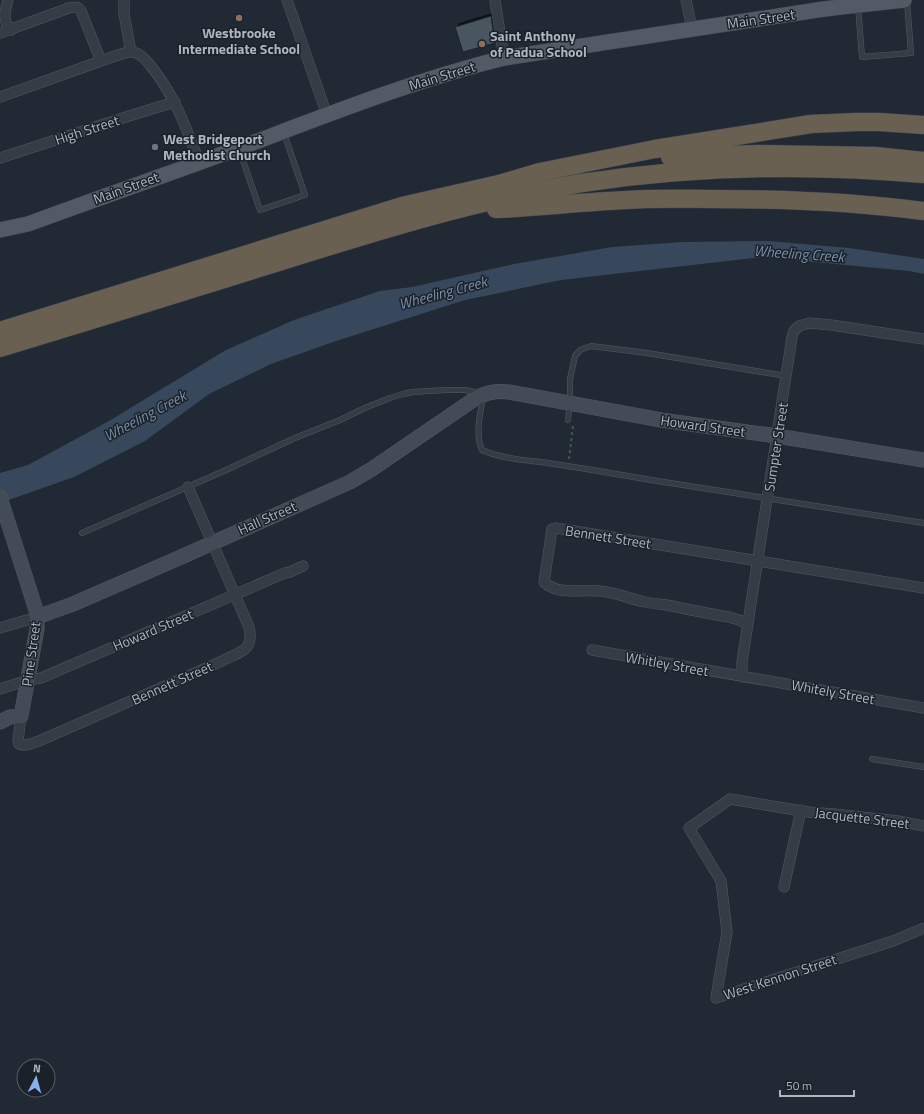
<svg xmlns="http://www.w3.org/2000/svg" width="924" height="1114" viewBox="0 0 924 1114" font-family="'Titillium Web',sans-serif">
<style>
.water{fill:#38485c}
.building{fill:#4a545f;stroke:#1c232b;filter:url(#shadow)}
.lines{fill:none;stroke-linecap:round;stroke-linejoin:round}
.lane-casing{stroke:#525962;stroke-width:6}
.street-casing{stroke:#525962;stroke-width:11}
.secondary-casing{stroke:#525962;stroke-width:15}
.primary-casing{stroke:#3e454e;stroke-width:16}
.highway-casing{stroke:#3f464f;stroke-width:19}
.path{stroke:#455556;stroke-width:2;stroke-dasharray:3 3;stroke-linecap:butt}
.lane{stroke:#343c45;stroke-width:5}
.street{stroke:#343c45;stroke-width:10}
.secondary{stroke:#434b57;stroke-width:14}
.primary{stroke:#525b65;stroke-width:15}
.highway{stroke:#6a6052;stroke-width:18}
.education-dot{fill:#8d6e63;stroke:#1a2129;stroke-width:1.5}
.worship-dot{fill:#6b7280;stroke:#1a2129;stroke-width:1.5}
.labels{text-anchor:middle;stroke-width:3;stroke-linejoin:round;paint-order:stroke}
.street-label{font-size:14px;fill:#afb6c1;stroke:#1a2129}
.poi-label{font-size:14px;font-weight:bold;fill:#afb6c1;stroke:#1a2129;text-anchor:start}
.water-label{font-size:15px;font-style:italic;fill:#7a8ea8;stroke:#1a2129}
</style>
<defs>
<filter id="shadow"><feDropShadow dx="3" dy="-3" stdDeviation="0" flood-color="#0009"/></filter>
</defs>
<rect width="100%" height="100%" fill="#212a34"/>
<path class="water" d="M 768,241 L 849,248 L 924,259 L 924,274 L 909,271 L 762,257 L 561,280 L 465,300 L 333,342 L 271,364 L 209,394 L 145,441 L 74,477 L 0,503 L 0,473 L 28,465 L 109,421 L 226,350 L 294,320 L 380,291 L 412,287 L 514,264 L 612,247 L 683,242 Z"/>
<path class="building" d="M 491,16 L 495,43 L 463,52 L 455,27 Z"/>
<g class="lines">
<g class="lane-casing">
<path id="lane" d="M 858,6 L 862,57 L 911,53 L 907,1
M 239,149 L 260,210 L 305,195 L 284,133
M 483,398 C 480,415 475,434 482,450 C 502,459 526,460 548,463 C 580,468 612,473 645,479 L 924,523
M 568,420 L 570,403 L 570,379 L 575,356 L 580,350 L 591,346 L 647,353 L 786,376
M 82,533 L 224,471 L 295,438 L 340,420 L 367,407 L 390,398 L 403,394 L 412,392 L 446,390 L 465,390 L 479,393
M 872,759 L 924,767"/>
</g>
<g class="street-casing">
<path id="street" d="M 8,0 C 5,11 2,21 11,30
M 124,0 L 124,14 L 131,52
M 287,0 L 327,115
M 495,0 L 504,58
M 686,0 L 692,29
M 0,33 L 69,8 C 74,7 78,6 81,11 L 101,61
M 0,97 L 115,56 C 122,54 129,50 136,53 C 142,55 146,60 150,65 C 174,94 186,127 199,162
M 0,158 L 129,116 L 175,102
M 748,624 L 739,620 L 729,617 C 710,614 691,610 672,606 C 663,604 654,604 645,602 C 630,599 615,592 600,591 C 582,589 558,596 544,582 L 552,529 L 556,528 L 924,588
M 0,628 L 37,617
M 592,650 L 924,708
M 742,677 L 742,662 L 792,337 L 794,331 L 799,326 L 810,323 L 831,325 L 924,339
M 0,689 L 28,680 L 41,678 L 285,573 L 290,572 L 303,566
M 21,716 L 18,741 L 19,744 C 26,747 32,743 39,741 L 222,661 C 239,652 255,651 249,627 L 188,487
M 924,826 L 898,821 L 834,814 L 808,812 L 730,799 L 689,828 L 721,881 L 727,932 L 716,998 L 893,941 L 924,928
M 784,887 L 801,810"/>
</g>
<g class="secondary-casing">
<path id="secondary" d="M 0,497 L 36,610 L 37,617 L 37,629 L 21,716 L 10,717 L 0,722
M 37,617 L 73,604 L 172,561 L 350,482 L 372,469 L 473,400 C 485,393 495,390 509,392 L 661,420 L 777,436 L 924,460"/>
</g>
<g class="primary-casing">
<path id="primary" d="M 0,230 L 28,224 C 104,196 180,170 255,142 C 337,111 419,79 504,58 L 824,9 L 858,5 L 904,0"/>
</g>
<g class="highway-casing">
<path id="highway" d="M 670,157 L 759,154 L 875,156 L 924,161
M 496,209 C 540,207 583,202 626,200 C 655,198 683,199 712,199 C 782,199 854,202 924,211
M 0,331 L 402,206 L 499,184 L 540,172 L 655,149 L 811,124 L 856,122 L 879,122 L 924,125
M 0,348 C 90,321 179,293 269,265 C 371,233 475,200 582,183 C 695,166 810,164 924,174"/>
</g>
<path class="path" d="M 569,459 L 573,426"/>
<use href="#lane" class="lane"/>
<use href="#street" class="street"/>
<use href="#secondary" class="secondary"/>
<use href="#primary" class="primary"/>
<use href="#highway" class="highway"/>
</g>
<g class="education-dot">
<circle cx="239" cy="18" r="4"/>
<circle cx="482" cy="44" r="4"/>
</g>
<circle class="worship-dot" cx="155" cy="147" r="4"/>
<g class="labels">
<g class="street-label">
<text transform="translate(761 19) rotate(-8)" y="5">Main Street</text>
<text transform="translate(442 76) rotate(-17)" y="5">Main Street</text>
<text transform="translate(87 130) rotate(-18)" y="5">High Street</text>
<text transform="translate(126 188) rotate(-20)" y="5">Main Street</text>
<text transform="translate(703 426) rotate(8)" y="5">Howard Street</text>
<text transform="translate(776 447) rotate(-81)" y="5">Sumpter Street</text>
<text transform="translate(267 518) rotate(-24)" y="5">Hall Street</text>
<text transform="translate(608 537) rotate(9)" y="5">Bennett Street</text>
<text transform="translate(153 630) rotate(-23)" y="5">Howard Street</text>
<text transform="translate(31 654) rotate(-82)" y="5">Pine Street</text>
<text transform="translate(667 664) rotate(10)" y="5">Whitley Street</text>
<text transform="translate(172 683) rotate(-24)" y="5">Bennett Street</text>
<text transform="translate(833 692) rotate(10)" y="5">Whitely Street</text>
<text transform="translate(862 818) rotate(7)" y="5">Jacquette Street</text>
<text transform="translate(780 977) rotate(-18)" y="5">West Kennon Street</text>
</g>
<g class="poi-label">
<text x="239" y="38" text-anchor="middle">Westbrooke<tspan x="239" dy="16">Intermediate School</tspan></text>
<text x="490" y="41">Saint Anthony<tspan x="490" dy="16">of Padua School</tspan></text>
<text x="163" y="144">West Bridgeport<tspan x="163" dy="16">Methodist Church</tspan></text>
</g>
<g class="water-label">
<text transform="translate(799 254) rotate(4)" y="5">Wheeling Creek</text>
<text transform="translate(443 293) rotate(-15)" y="5">Wheeling Creek</text>
<text transform="translate(145 416) rotate(-28)" y="5">Wheeling Creek</text>
</g>
</g>
<g transform="translate(36 1078) rotate(6)"><circle r="19" fill="#1a2129" stroke="#565d66"/>
<path d="M0-3L7 15L0 10L-7 15Z" fill="#89b2ec"/>
<text y="-6" font-size="11" font-weight="bold" text-anchor="middle" fill="#afb6c1">N</text>
</g>
<path d="M780 1090v6h74v-6" fill="none" stroke="#afb6c1" stroke-width="2"/>
<text x="786" y="1090" font-size="12" fill="#afb6c1" stroke="#1a2129" stroke-width="3" paint-order="stroke">50 m</text>
</svg>
